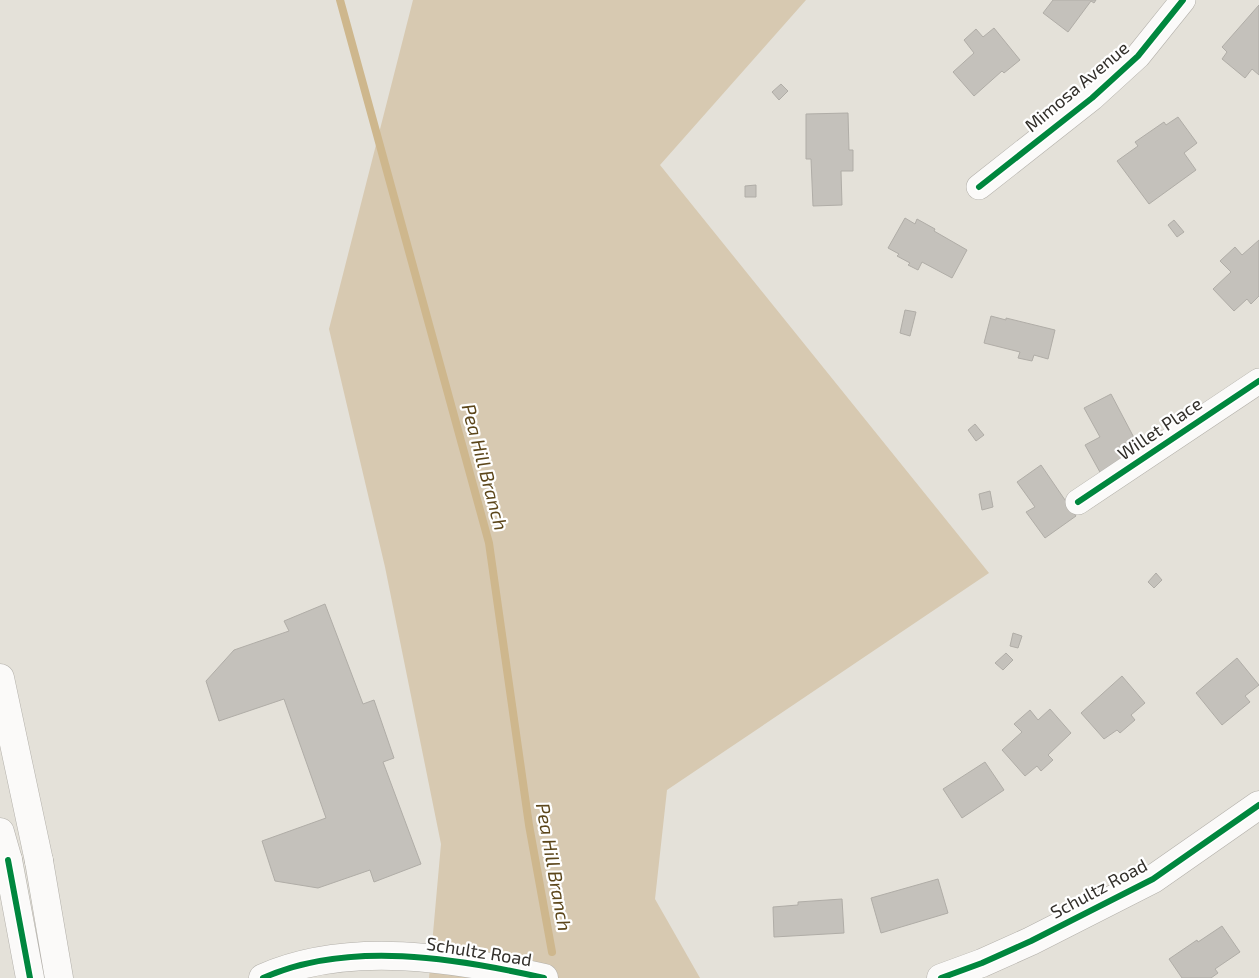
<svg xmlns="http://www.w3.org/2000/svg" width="1259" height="978" viewBox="0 0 1259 978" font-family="'Exo 2',sans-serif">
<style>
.green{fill:#d7c9b1}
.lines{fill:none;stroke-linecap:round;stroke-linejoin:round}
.stream{stroke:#ceb78d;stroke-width:8}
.building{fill:#c4c1bb;stroke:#b0ada7}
.street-casing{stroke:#b3b0aa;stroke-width:26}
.secondary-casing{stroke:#b3b0aa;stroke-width:29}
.highway-casing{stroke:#b3b0aa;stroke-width:29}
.street{stroke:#fbfaf9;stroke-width:25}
.secondary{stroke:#fbfaf9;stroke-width:28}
.highway{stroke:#fbfaf9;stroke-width:28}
.cycleway-casing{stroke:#fff;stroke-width:9}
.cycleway{stroke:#00873e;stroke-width:6}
.labels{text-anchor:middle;stroke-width:4.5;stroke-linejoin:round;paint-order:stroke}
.street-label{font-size:18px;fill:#322f2a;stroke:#fff}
.water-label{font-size:19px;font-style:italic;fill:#5c461a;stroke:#fff}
</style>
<rect width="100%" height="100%" fill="#e4e1d9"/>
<path class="green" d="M 413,0 L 806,0 L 660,165 L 989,573 L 667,790 L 655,899 L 700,978 L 429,978 L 441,844 L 385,567 L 329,329 Z"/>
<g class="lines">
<path class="stream" d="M 340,0 L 489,543 L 529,825 L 552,952"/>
</g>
<path class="building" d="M 1053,0 L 1096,0 L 1094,3 L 1091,1 L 1068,32 L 1043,13 Z
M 1259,5 L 1259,75 L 1252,69 L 1245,78 L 1222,59 L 1227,52 L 1222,47 Z
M 994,28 L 1020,60 L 1004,73 L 1002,71 L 974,96 L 953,72 L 974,53 L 964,40 L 976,29 L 983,37 Z
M 781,84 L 788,91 L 779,100 L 772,92 Z
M 848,113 L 849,150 L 853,150 L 853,171 L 841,171 L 842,205 L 813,206 L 811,159 L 806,159 L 806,114 Z
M 1178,117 L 1197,143 L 1184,153 L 1196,170 L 1149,204 L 1117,161 L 1138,146 L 1135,142 L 1164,122 L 1166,125 Z
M 756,185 L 756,197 L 745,197 L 745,186 Z
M 905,218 L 915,224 L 917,219 L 935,229 L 934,231 L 967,250 L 952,278 L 922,262 L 918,270 L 908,265 L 910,263 L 897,256 L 899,254 L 888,248 Z
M 1174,220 L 1184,232 L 1177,237 L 1168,225 Z
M 1259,240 L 1259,296 L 1251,304 L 1247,299 L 1234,311 L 1213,289 L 1231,272 L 1220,261 L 1235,247 L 1242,255 Z
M 905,310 L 916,312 L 910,336 L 900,333 Z
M 991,316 L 1006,320 L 1006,318 L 1055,330 L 1048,359 L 1034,355 L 1032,361 L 1018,358 L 1020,352 L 984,343 Z
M 1111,394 L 1141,451 L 1101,474 L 1085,445 L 1100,437 L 1084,408 Z
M 975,424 L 984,435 L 976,441 L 968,430 Z
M 1041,465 L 1076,516 L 1045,538 L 1026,512 L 1035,507 L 1017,482 Z
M 990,491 L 993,507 L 982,510 L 979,494 Z
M 1156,573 L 1162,580 L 1154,588 L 1148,582 Z
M 325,604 L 363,704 L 374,700 L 394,758 L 383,762 L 421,864 L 374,882 L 370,870 L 318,888 L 275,881 L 262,841 L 326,818 L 284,699 L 219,721 L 206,681 L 234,650 L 289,631 L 284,621 Z
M 1013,633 L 1022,636 L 1018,648 L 1010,646 Z
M 1006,653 L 1013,660 L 1003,670 L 995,663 Z
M 1237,658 L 1259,685 L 1245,696 L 1250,702 L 1222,725 L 1196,693 Z
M 1122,676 L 1145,703 L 1131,715 L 1135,720 L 1120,733 L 1117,730 L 1104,739 L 1081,713 Z
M 1050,709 L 1071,733 L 1048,755 L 1053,760 L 1041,771 L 1037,766 L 1025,776 L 1002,750 L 1022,732 L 1014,724 L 1030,710 L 1038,720 Z
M 985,762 L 1004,790 L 962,818 L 943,789 Z
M 938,879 L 948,913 L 881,933 L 871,898 Z
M 842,899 L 844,933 L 774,937 L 773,907 L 798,905 L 798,902 Z
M 1222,926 L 1240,952 L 1215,969 L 1218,973 L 1211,978 L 1182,978 L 1169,959 L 1197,940 L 1198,942 Z"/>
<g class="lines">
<g class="street-casing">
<path id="street" d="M 979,187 L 1092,98 L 1138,56 L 1183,0
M 1078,502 L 1259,381"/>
</g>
<g class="secondary-casing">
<path id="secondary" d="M 8,860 L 30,978
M 39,861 L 59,978
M 263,978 C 348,940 456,958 544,978
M 941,978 L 982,963 L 1031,941 L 1153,879 L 1259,805"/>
</g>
<g class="highway-casing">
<path id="highway" d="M 0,678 L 39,861
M 0,832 L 8,860"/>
</g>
<use href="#street" class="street"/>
<use href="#secondary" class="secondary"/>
<use href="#highway" class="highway"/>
<g class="cycleway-casing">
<path id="cycleway" d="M 979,187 L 1092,98 L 1138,56 L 1183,0
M 1078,502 L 1259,381
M 8,860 L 30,978
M 263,978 C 348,940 456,958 544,978
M 941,978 L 982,963 L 1031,941 L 1153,879 L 1259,805"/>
</g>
<use href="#cycleway" class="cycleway"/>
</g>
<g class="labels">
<g class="street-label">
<text transform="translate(1077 87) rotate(-40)" y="6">Mimosa Avenue</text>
<text transform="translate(1160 429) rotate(-34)" y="6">Willet Place</text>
<text transform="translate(1099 889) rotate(-28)" y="6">Schultz Road</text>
<text transform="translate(479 952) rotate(9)" y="6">Schultz Road</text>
</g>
<g class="water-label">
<text transform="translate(485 467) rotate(75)" y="7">Pea Hill Branch</text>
<text transform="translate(554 867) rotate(80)" y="7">Pea Hill Branch</text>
</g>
</g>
</svg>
